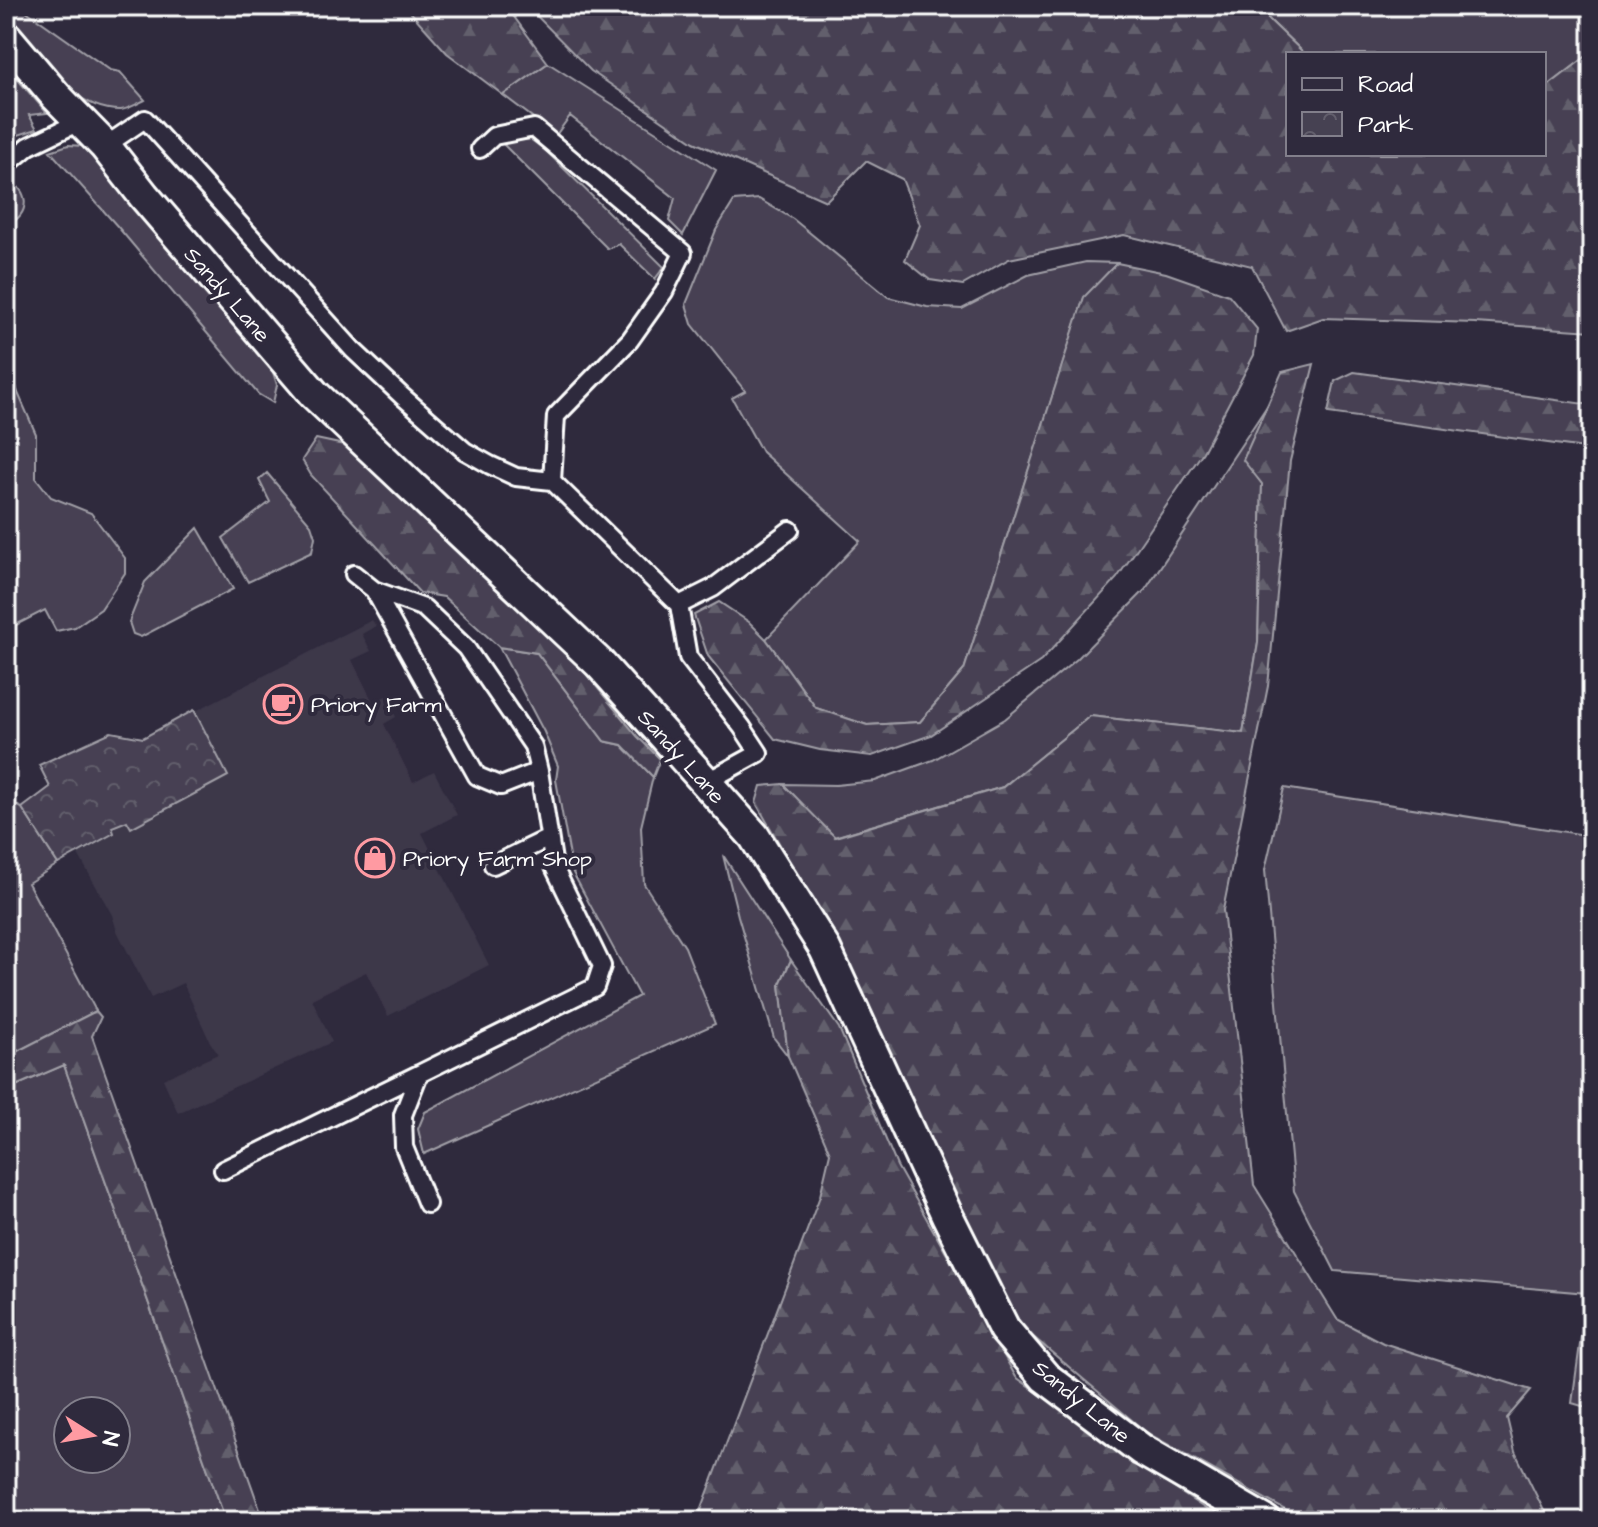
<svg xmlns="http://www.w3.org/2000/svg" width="1598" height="1527" viewBox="0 0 1598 1527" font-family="'Architects Daughter',sans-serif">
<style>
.built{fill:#3c3749}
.green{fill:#464152;stroke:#a2a0a8;stroke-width:2;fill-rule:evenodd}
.forest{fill:url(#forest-firs);stroke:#a2a0a8;stroke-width:2}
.park{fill:url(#park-crowns);stroke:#a2a0a8;stroke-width:2}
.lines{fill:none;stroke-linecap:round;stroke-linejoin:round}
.service-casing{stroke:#fff;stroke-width:22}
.minor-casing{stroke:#fff;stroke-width:36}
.service{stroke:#2f2a3d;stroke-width:16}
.minor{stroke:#2f2a3d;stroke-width:30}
.labels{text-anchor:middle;stroke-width:8;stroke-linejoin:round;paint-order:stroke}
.street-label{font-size:22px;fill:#fff;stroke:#2f2a3d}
.poi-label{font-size:22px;fill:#fff;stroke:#2f2a3d;text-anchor:start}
</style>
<defs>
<pattern id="forest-firs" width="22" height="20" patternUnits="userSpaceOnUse" patternTransform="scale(2)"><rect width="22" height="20" fill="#464152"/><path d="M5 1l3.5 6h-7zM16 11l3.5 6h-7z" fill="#625e6c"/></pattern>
<pattern id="park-crowns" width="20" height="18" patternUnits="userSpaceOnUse" patternTransform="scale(2)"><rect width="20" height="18" fill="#464152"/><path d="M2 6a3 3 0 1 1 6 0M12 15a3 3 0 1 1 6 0" fill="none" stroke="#625e6c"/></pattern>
</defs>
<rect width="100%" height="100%" fill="#2f2a3d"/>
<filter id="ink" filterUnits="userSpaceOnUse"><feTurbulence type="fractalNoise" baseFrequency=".0125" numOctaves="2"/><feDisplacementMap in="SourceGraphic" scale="16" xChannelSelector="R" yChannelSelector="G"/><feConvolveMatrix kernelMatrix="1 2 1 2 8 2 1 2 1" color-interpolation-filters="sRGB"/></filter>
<g filter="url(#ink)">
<path class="built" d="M 372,620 L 376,626 L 362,634 L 371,651 L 352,660 L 373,702 L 386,696 L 396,717 L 384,724 L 413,782 L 434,771 L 457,815 L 422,833 L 489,965 L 388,1016 L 366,972 L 312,999 L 332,1042 L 178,1113 L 163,1079 L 218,1054 L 210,1042 L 183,983 L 151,998 L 117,931 L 112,915 L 78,854 L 58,864 L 22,808 L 50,787 L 39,765 L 111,732 L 143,738 Z"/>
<path class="green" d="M 6,6 L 19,6 L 110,70 L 120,72 L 145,100 C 137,104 129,109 121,110 C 68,111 39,49 6,16 Z
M 1255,6 L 1592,6 L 1592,52 L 1544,89 L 1544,54 L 1305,54 Z
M 548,63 L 716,170 L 683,235 L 669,221 L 675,198 L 570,116 L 556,135 L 503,95 Z
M 6,66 L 47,113 L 29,115 L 37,129 L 6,139 Z
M 530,139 L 545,150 L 664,267 L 655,279 L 619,244 L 608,249 L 501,142 Z
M 68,145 L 83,146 L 272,369 L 277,385 L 273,403 L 258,394 L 118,227 L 50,151 Z
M 6,180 C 31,188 31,217 6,225 Z
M 759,199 L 793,219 L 888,297 L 927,307 L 962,309 L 1028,275 L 1086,262 L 1117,263 L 1084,298 L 964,670 L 920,722 L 867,725 L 816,708 L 766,639 L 860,541 L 762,452 L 732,398 L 745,391 L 692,324 L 686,304 L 716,230 L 734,201 Z
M 6,351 L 18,393 L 36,434 L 36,478 L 51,497 L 91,513 L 125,558 L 125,573 L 101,609 L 75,627 L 56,631 L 45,610 L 6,630 Z
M 1269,403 L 1244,459 L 1262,484 L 1258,643 L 1243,733 L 1090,716 L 1003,787 L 834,837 L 783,784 L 836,785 L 875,781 L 933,760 L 1005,719 L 1077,659 L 1145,590 Z
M 267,473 L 311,525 L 315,537 L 312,552 L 248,582 L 223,538 L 270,502 L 259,480 Z
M 198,528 L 233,589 L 141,637 L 133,634 L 129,622 L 145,582 Z
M 499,647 L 537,653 L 604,741 L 622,745 L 653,777 L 641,827 L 644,884 L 685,947 L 715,1024 L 424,1154 L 418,1129 L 425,1112 L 639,996 L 573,873 L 556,780 L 558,766 L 544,732 Z
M 1284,788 L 1592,836 L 1592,1409 L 1572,1403 L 1587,1293 L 1335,1271 L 1294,1191 L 1265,870 Z
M 6,800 L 22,808 L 58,864 L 28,883 L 96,1011 L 6,1057 Z
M 723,855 L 791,960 L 780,984 L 788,1056 L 774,1038 L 738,916 Z
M 64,1065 L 226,1521 L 6,1521 L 6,1090 ZM 68,1411 L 116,1411 L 116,1459 L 68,1459 Z"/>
<path class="forest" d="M 405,6 L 506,6 L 548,63 L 503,95 L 447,53 Z
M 527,6 L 1255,6 L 1305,54 L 1288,54 L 1288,154 L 1544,154 L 1544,89 L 1592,52 L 1592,331 L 1475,323 L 1323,318 L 1286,331 L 1252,266 L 1124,235 L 1009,259 L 963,285 L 930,280 L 905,260 L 920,225 L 902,179 L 866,161 L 826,201 L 694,142 L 591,71 Z
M 1117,263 L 1166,273 L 1229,295 L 1257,329 L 1254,355 L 1203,452 L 1117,578 L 1041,661 L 931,735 L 872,756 L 820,750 L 775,739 L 708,656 L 694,615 L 719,602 L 749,622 L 766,639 L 816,708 L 867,725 L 920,722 L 964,670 L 1084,297 Z
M 1314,364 L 1290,461 L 1268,686 L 1223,910 L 1254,1185 L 1337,1319 L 1383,1343 L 1531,1390 L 1507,1418 L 1515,1452 L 1549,1521 L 1305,1521 L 1146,1432 L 1024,1329 L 961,1222 L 821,916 L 756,803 L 761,786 L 783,784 L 835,837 L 1003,787 L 1090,716 L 1243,733 L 1258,643 L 1262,484 L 1243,460 L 1282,372 Z
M 1354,372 L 1592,405 L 1592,449 L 1328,413 L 1335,381 Z
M 316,439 L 344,445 L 578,664 L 637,736 L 660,759 L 653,777 L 622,745 L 604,741 L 537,653 L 499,647 L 444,597 L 420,593 L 311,475 L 302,460 Z
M 791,960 L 839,1028 L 897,1166 L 1016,1377 L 1154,1475 L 1224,1521 L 697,1521 L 820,1196 L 830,1153 L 788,1056 L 780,984 Z
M 96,1011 L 101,1017 L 92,1036 L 264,1521 L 226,1521 L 64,1065 L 6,1090 L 6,1057 Z"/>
<path class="park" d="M 194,710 L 228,776 L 131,828 L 127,821 L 112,827 L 114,833 L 58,864 L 22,808 L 50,787 L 39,765 L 111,732 L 143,738 Z"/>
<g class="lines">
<g class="service-casing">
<path id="service" d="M 105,146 L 145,119 L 353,350 L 402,396 L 465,451 L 490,465 L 516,477 L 552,481
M 480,149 L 494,136 L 534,128 L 683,253 L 664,292 L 630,340 L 556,416 L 552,481 L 679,605
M 11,161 L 29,146 L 81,121
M 354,574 L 374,590 L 424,608 L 466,648 L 533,746 L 539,771 L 501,786 L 477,776 L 374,590
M 706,782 L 759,753 L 742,727 L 688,657 L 679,605 L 713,588 L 790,530
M 493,865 L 549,838
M 223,1170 L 419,1074
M 427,1204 L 404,1147 L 403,1115 L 419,1074 L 595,987 L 602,966 L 554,867 L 539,771"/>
</g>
<g class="minor-casing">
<path id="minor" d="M 6,37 L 56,96 L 105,146 L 144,196 L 314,394 L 599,663 L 754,836 L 825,949 L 947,1215 L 1004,1329 L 1045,1377 L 1142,1450 L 1265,1521"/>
</g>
<use href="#service" class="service"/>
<use href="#minor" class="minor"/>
</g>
</g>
<defs>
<g id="cafe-ring" transform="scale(2)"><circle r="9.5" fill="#2f2a3d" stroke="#ff9aa2" stroke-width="1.5"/><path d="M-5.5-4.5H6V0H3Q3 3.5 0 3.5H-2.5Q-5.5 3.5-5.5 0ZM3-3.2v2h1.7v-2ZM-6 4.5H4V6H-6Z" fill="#ff9aa2"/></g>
<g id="shop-ring" transform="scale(2)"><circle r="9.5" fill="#2f2a3d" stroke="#ff9aa2" stroke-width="1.5"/><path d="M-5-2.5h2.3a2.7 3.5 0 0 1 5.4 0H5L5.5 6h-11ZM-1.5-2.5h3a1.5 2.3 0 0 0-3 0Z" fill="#ff9aa2"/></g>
</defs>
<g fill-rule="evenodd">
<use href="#cafe-ring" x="283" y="704"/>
<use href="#shop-ring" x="375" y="858"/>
</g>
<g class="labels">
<g class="street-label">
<text transform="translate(228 294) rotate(49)" y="8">Sandy Lane</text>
<text transform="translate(682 756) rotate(48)" y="8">Sandy Lane</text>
<text transform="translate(1082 1401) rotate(39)" y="8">Sandy Lane</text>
</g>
<g class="poi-label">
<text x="311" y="712">Priory Farm</text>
<text x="403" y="866">Priory Farm Shop</text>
</g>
</g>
<rect width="1598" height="1527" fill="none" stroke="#2f2a3d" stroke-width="32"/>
<rect x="16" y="16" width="1566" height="1495" fill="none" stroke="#fff" stroke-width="3" filter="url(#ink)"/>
<rect x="1286" y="52" width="260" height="104" fill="#2f2a3d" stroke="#827f8b" stroke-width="2"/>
<rect x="1302" y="78" width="40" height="12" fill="#2f2a3d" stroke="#827f8b" stroke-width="2"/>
<text x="1358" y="92" font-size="24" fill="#ffffff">Road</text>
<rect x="1302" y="112" width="40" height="24" fill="url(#park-crowns)" stroke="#827f8b" stroke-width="2"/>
<text x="1358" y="132" font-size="24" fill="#ffffff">Park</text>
<g transform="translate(92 1435) rotate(101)"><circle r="38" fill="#2f2a3d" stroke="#827f8b" stroke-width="2"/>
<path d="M0-6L14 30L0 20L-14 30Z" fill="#ff9aa2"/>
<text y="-12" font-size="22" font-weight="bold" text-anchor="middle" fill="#ffffff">N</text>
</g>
</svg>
